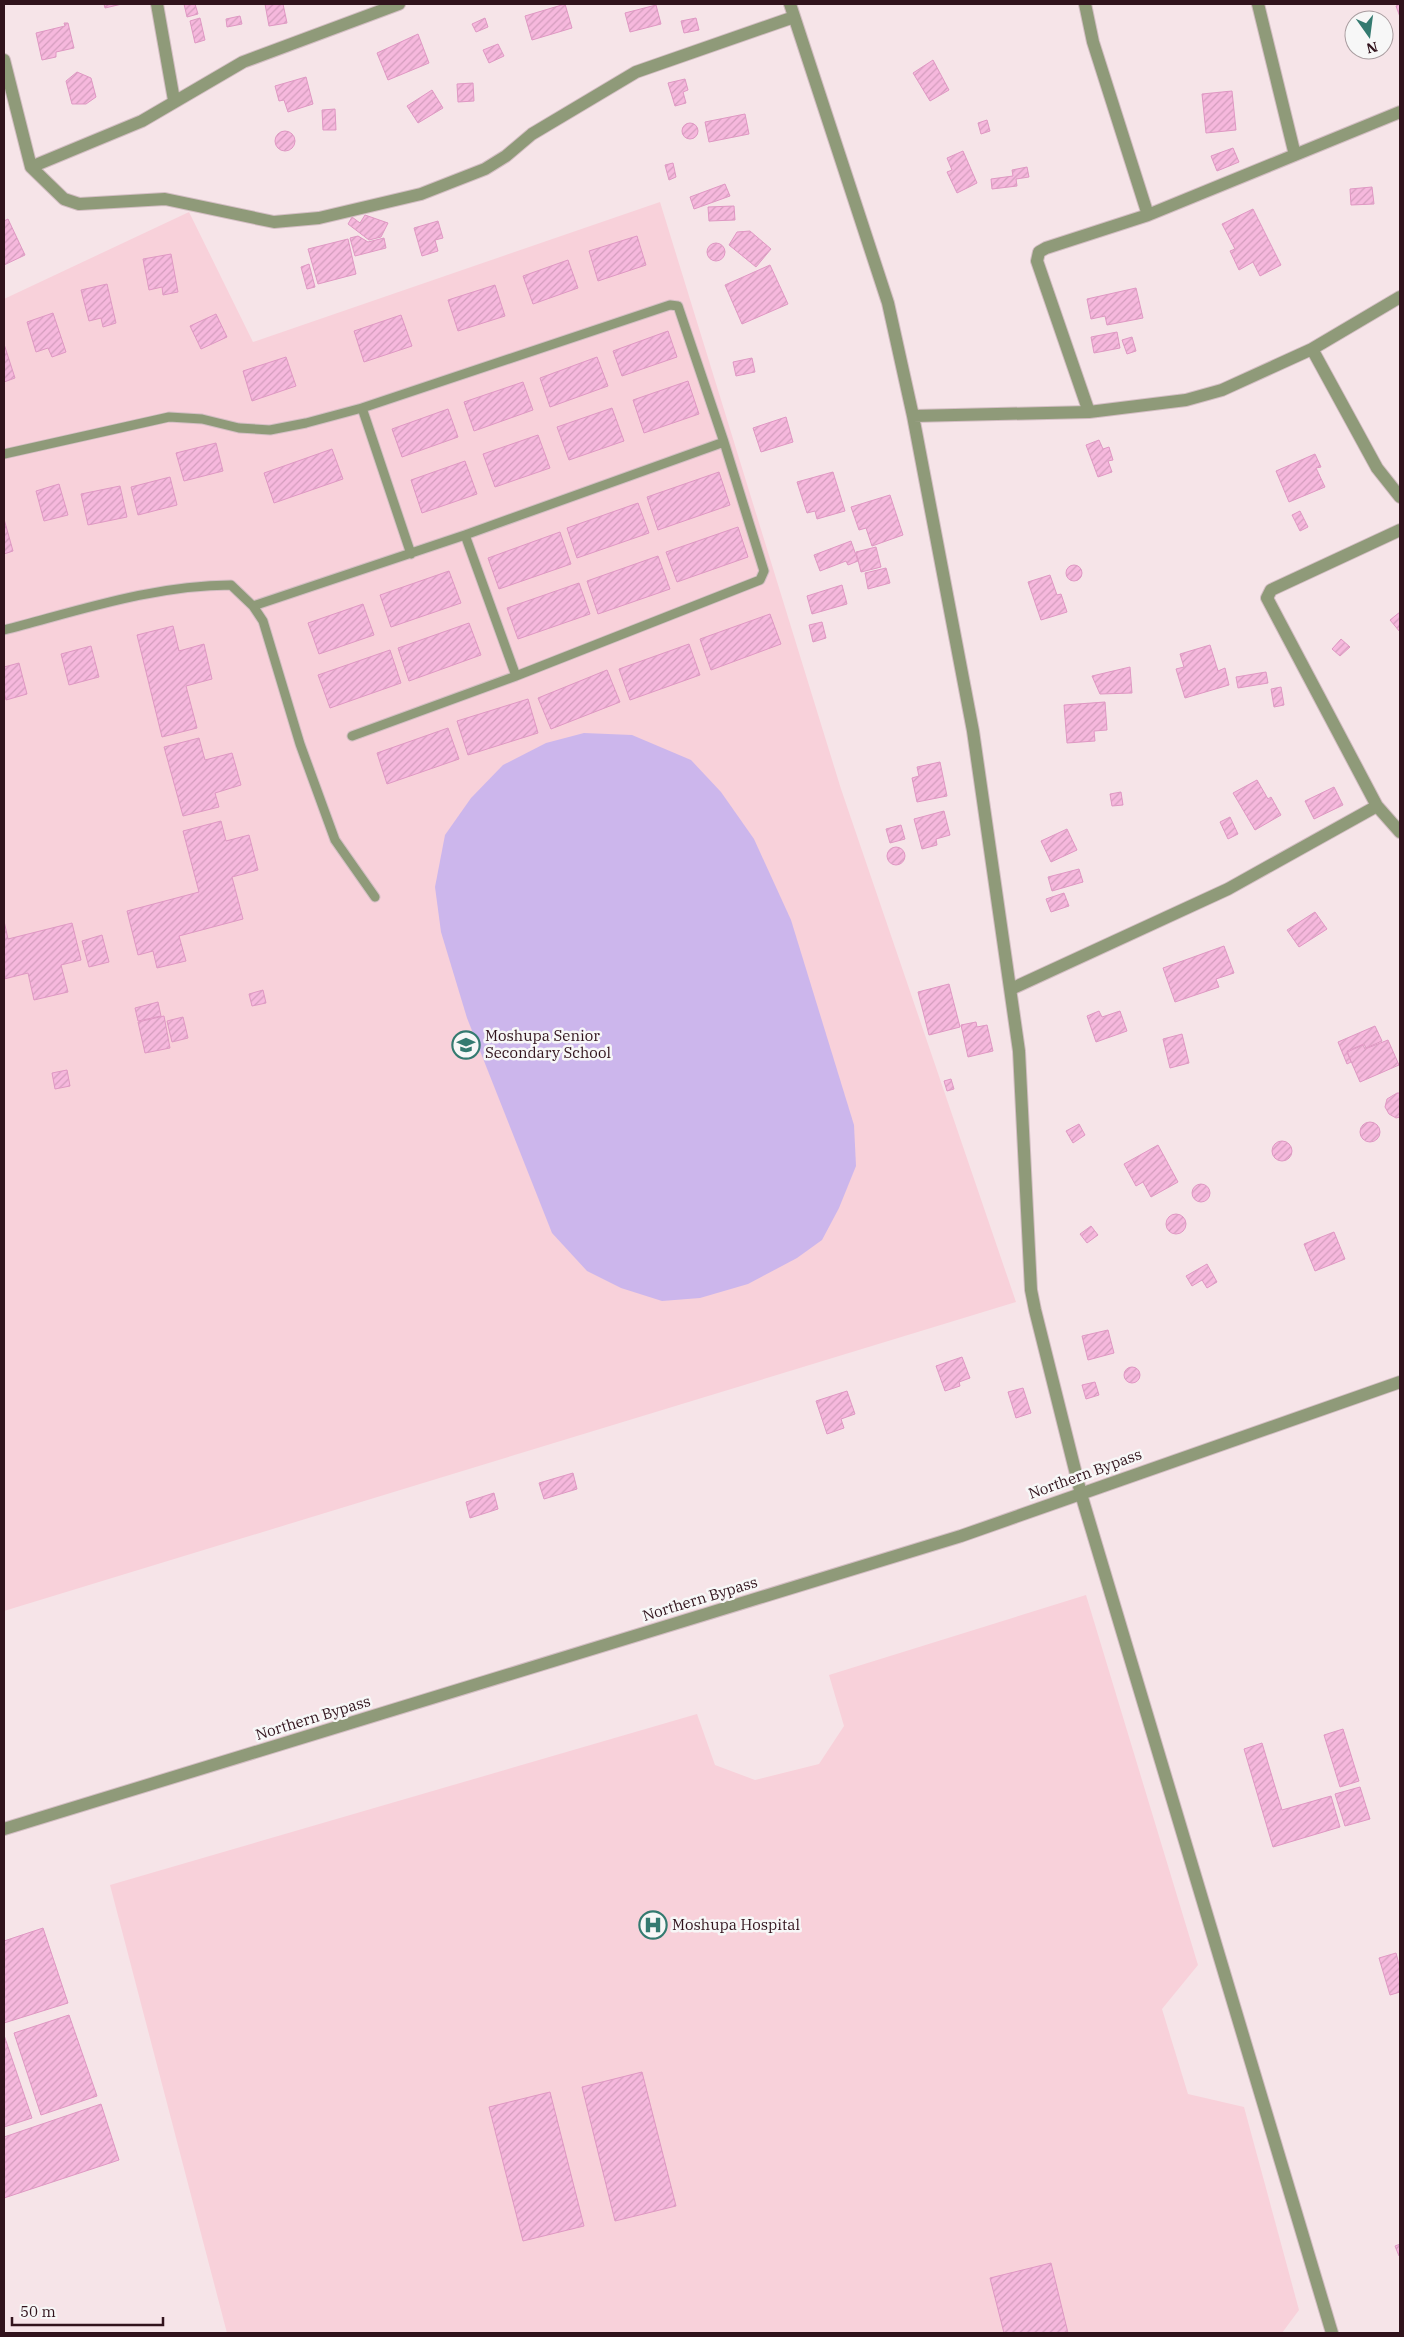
<svg xmlns="http://www.w3.org/2000/svg" width="1404" height="2337" viewBox="0 0 1404 2337" font-family="'IBM Plex Serif',serif">
<style>
.built{fill:#f8d1da}
.pitch{fill:#ccb6ec}
.building{fill:url(#building-hatch);stroke:#df98c3}
.lines{fill:none;stroke-linecap:round;stroke-linejoin:round}
.lane-casing{stroke:#d3bec3;stroke-width:11}
.street-casing{stroke:#d3bec3;stroke-width:14}
.lane{stroke:#8f9a79;stroke-width:9}
.street{stroke:#8f9a79;stroke-width:12}
.labels{text-anchor:middle;stroke-width:5;stroke-linejoin:round;paint-order:stroke}
.poi-label{font-size:15px;fill:#31131c;stroke:#f7f7f7;text-anchor:start}
.street-label{font-size:15px;fill:#31131c;stroke:#f7f7f7}
</style>
<defs>
<pattern id="building-hatch" width="6" height="6" patternUnits="userSpaceOnUse" patternTransform="scale(1.25)"><rect width="6" height="6" fill="#f6b8dd"/><path d="M-1 1l2-2M0 6l6-6M5 7l2-2" fill="none" stroke="#d39dbd"/></pattern>
</defs>
<rect width="100%" height="100%" fill="#f6e4e8"/>
<path class="built" d="M 660,202 L 841,789 L 1016,1302 L 4,1611 L 4,299 L 189,212 L 253,342 Z
M 1086,1595 L 1198,1965 L 1162,2009 L 1188,2094 L 1244,2107 L 1299,2310 L 1282,2333 L 227,2333 L 110,1885 L 697,1714 L 715,1765 L 755,1780 L 819,1764 L 844,1726 L 829,1675 Z"/>
<path class="pitch" d="M 584,733 L 632,735 L 691,760 L 721,792 L 754,839 L 791,920 L 854,1125 L 856,1166 L 839,1208 L 822,1240 L 797,1258 L 748,1284 L 700,1298 L 662,1301 L 621,1288 L 587,1271 L 552,1233 L 467,1018 L 441,932 L 435,887 L 445,835 L 471,798 L 503,765 L 546,743 Z"/>
<path class="building" d="M 104,4 L 122,4 L 105,8 Z
M 184,4 L 195,4 L 198,14 L 187,17 Z
M 265,4 L 283,4 L 287,23 L 269,26 Z
M 565,4 L 572,28 L 532,40 L 525,16 Z
M 1400,4 L 1400,17 L 1396,6 Z
M 656,5 L 661,24 L 630,32 L 625,13 Z
M 240,16 L 242,24 L 227,27 L 226,19 Z
M 200,18 L 205,40 L 195,43 L 190,21 Z
M 485,18 L 488,27 L 476,32 L 472,24 Z
M 696,18 L 699,30 L 684,33 L 681,21 Z
M 64,23 L 68,23 L 74,48 L 56,52 L 56,57 L 42,60 L 36,33 L 65,26 Z
M 418,34 L 429,63 L 388,80 L 377,53 Z
M 498,44 L 504,56 L 489,63 L 483,50 Z
M 933,60 L 949,90 L 930,101 L 913,73 Z
M 77,72 L 91,78 L 96,97 L 86,104 L 72,104 L 66,81 Z
M 306,77 L 313,104 L 288,112 L 284,100 L 279,101 L 275,86 Z
M 685,79 L 688,90 L 683,92 L 686,103 L 675,106 L 668,83 Z
M 473,83 L 474,101 L 458,102 L 457,84 Z
M 432,90 L 443,108 L 418,123 L 407,106 Z
M 1232,91 L 1236,130 L 1206,133 L 1202,94 Z
M 335,109 L 336,130 L 323,130 L 322,110 Z
M 745,114 L 749,134 L 709,142 L 705,122 Z
M 987,120 L 990,131 L 981,134 L 978,123 Z
M682 131a8 8 0 1 1 16 0a8 8 0 1 1-16 0Z
M275 141a10 10 0 1 1 20 0a10 10 0 1 1-20 0Z
M 1233,148 L 1239,162 L 1217,171 L 1211,156 Z
M 963,151 L 977,183 L 957,193 L 947,172 L 952,170 L 947,158 Z
M 673,163 L 676,177 L 669,180 L 665,165 Z
M 1027,167 L 1029,177 L 1016,179 L 1017,186 L 992,189 L 991,179 L 1013,176 L 1012,170 Z
M 725,184 L 730,196 L 694,209 L 690,197 Z
M 1372,187 L 1374,204 L 1351,205 L 1350,189 Z
M 734,206 L 735,220 L 709,221 L 708,207 Z
M 1253,209 L 1281,265 L 1260,276 L 1253,262 L 1239,270 L 1230,251 L 1235,249 L 1222,224 Z
M 365,215 L 388,223 L 381,237 L 369,240 L 348,224 L 352,217 L 360,223 Z
M 8,219 L 25,255 L 4,265 L 4,221 Z
M 438,221 L 443,238 L 435,240 L 438,251 L 422,256 L 414,228 Z
M 750,231 L 771,249 L 756,267 L 729,245 L 737,232 Z
M 358,236 L 368,242 L 384,238 L 386,248 L 355,256 L 350,238 Z
M 637,236 L 646,265 L 598,281 L 589,251 Z
M 348,239 L 356,274 L 318,284 L 308,249 Z
M707 252a9 9 0 1 1 18 0a9 9 0 1 1-18 0Z
M 171,254 L 178,292 L 163,295 L 162,287 L 149,290 L 143,259 Z
M 568,260 L 578,288 L 533,304 L 523,276 Z
M 309,264 L 315,287 L 307,289 L 301,267 Z
M 770,265 L 788,304 L 742,324 L 725,285 Z
M 107,284 L 116,323 L 103,327 L 101,318 L 89,321 L 81,290 Z
M 495,285 L 505,316 L 458,331 L 448,300 Z
M 1136,288 L 1143,318 L 1107,325 L 1105,316 L 1091,319 L 1087,299 Z
M 53,313 L 66,352 L 52,357 L 48,348 L 36,352 L 27,322 Z
M 216,314 L 227,337 L 201,349 L 190,326 Z
M 401,315 L 412,346 L 364,362 L 354,331 Z
M 668,331 L 677,357 L 622,376 L 613,351 Z
M 1117,332 L 1120,348 L 1094,353 L 1091,337 Z
M 1132,337 L 1136,351 L 1127,354 L 1122,340 Z
M 4,344 L 15,378 L 4,382 Z
M 286,357 L 296,386 L 252,401 L 243,371 Z
M 597,357 L 608,386 L 550,407 L 540,378 Z
M 752,358 L 755,372 L 736,376 L 733,362 Z
M 688,381 L 699,414 L 644,433 L 633,400 Z
M 523,382 L 533,410 L 474,431 L 464,402 Z
M 612,408 L 624,441 L 569,460 L 557,427 Z
M 448,409 L 458,437 L 402,457 L 392,429 Z
M 786,417 L 793,442 L 761,452 L 753,428 Z
M 538,435 L 550,468 L 495,487 L 483,454 Z
M 1099,440 L 1103,449 L 1109,447 L 1113,460 L 1108,461 L 1112,472 L 1098,477 L 1086,445 Z
M 216,443 L 223,471 L 184,481 L 176,453 Z
M 332,449 L 343,479 L 274,503 L 264,473 Z
M 1315,454 L 1321,467 L 1316,468 L 1325,487 L 1289,502 L 1276,471 Z
M 465,461 L 477,494 L 422,513 L 411,480 Z
M 719,472 L 730,505 L 658,530 L 647,497 Z
M 833,472 L 845,511 L 817,519 L 815,511 L 807,513 L 797,482 Z
M 170,477 L 177,505 L 138,515 L 131,487 Z
M 59,484 L 68,515 L 44,521 L 36,491 Z
M 120,486 L 127,517 L 88,525 L 81,494 Z
M 890,495 L 903,535 L 872,546 L 866,528 L 859,530 L 851,507 Z
M 638,503 L 649,533 L 577,558 L 567,528 Z
M 1300,511 L 1308,527 L 1300,531 L 1292,515 Z
M 4,519 L 13,551 L 4,554 Z
M 738,527 L 748,557 L 677,582 L 666,552 Z
M 560,532 L 571,564 L 499,589 L 488,558 Z
M 851,541 L 858,561 L 848,565 L 846,561 L 820,571 L 814,555 Z
M 876,547 L 881,567 L 861,572 L 856,552 Z
M 658,556 L 670,589 L 598,614 L 587,581 Z
M1066 573a8 8 0 1 1 16 0a8 8 0 1 1-16 0Z
M 886,568 L 890,583 L 868,589 L 865,573 Z
M 449,571 L 461,603 L 391,627 L 380,595 Z
M 1050,575 L 1057,595 L 1061,594 L 1067,612 L 1041,620 L 1028,582 Z
M 579,583 L 590,614 L 518,639 L 507,608 Z
M 842,585 L 847,604 L 812,614 L 807,596 Z
M 363,604 L 374,635 L 319,654 L 308,623 Z
M 1400,612 L 1400,632 L 1390,620 Z
M 770,614 L 781,644 L 711,670 L 700,639 Z
M 822,622 L 826,638 L 813,642 L 809,625 Z
M 469,623 L 481,655 L 409,681 L 398,648 Z
M 173,626 L 179,651 L 204,644 L 212,679 L 186,686 L 197,728 L 162,737 L 137,635 Z
M 1341,639 L 1350,647 L 1340,656 L 1332,649 Z
M 689,644 L 700,675 L 630,700 L 619,669 Z
M 1210,645 L 1218,671 L 1225,668 L 1229,685 L 1185,698 L 1176,669 L 1184,667 L 1180,654 Z
M 91,646 L 99,677 L 69,685 L 61,654 Z
M 390,650 L 401,683 L 330,708 L 318,675 Z
M 19,663 L 27,694 L 6,700 L 4,692 L 4,667 Z
M 1130,667 L 1132,693 L 1100,694 L 1092,676 Z
M 607,670 L 620,702 L 551,729 L 538,698 Z
M 1266,672 L 1268,683 L 1238,688 L 1236,677 Z
M 1281,687 L 1284,705 L 1274,707 L 1271,689 Z
M 528,699 L 538,733 L 468,755 L 457,721 Z
M 1105,702 L 1107,730 L 1094,731 L 1095,741 L 1067,743 L 1064,705 Z
M 448,728 L 459,759 L 387,784 L 377,753 Z
M 199,738 L 205,760 L 232,753 L 241,785 L 215,793 L 219,807 L 183,816 L 164,747 Z
M 940,762 L 947,796 L 917,802 L 912,778 L 919,776 L 917,767 Z
M 1257,780 L 1268,799 L 1271,797 L 1281,815 L 1255,830 L 1233,793 Z
M 1334,787 L 1343,805 L 1314,819 L 1305,801 Z
M 1121,792 L 1123,805 L 1112,806 L 1110,794 Z
M 944,811 L 950,835 L 936,839 L 937,845 L 922,849 L 914,819 Z
M 1230,817 L 1238,834 L 1228,839 L 1220,822 Z
M 221,821 L 226,841 L 249,835 L 258,870 L 232,877 L 243,919 L 179,936 L 186,961 L 157,968 L 153,951 L 138,955 L 127,911 L 199,892 L 183,831 Z
M 901,825 L 905,839 L 890,843 L 886,829 Z
M 1067,829 L 1077,850 L 1051,862 L 1041,841 Z
M887 856a9 9 0 1 1 18 0a9 9 0 1 1-18 0Z
M 1079,869 L 1083,882 L 1052,891 L 1048,877 Z
M 1064,893 L 1069,906 L 1051,912 L 1046,899 Z
M 1315,912 L 1327,929 L 1299,947 L 1287,930 Z
M 4,921 L 8,939 L 72,923 L 81,960 L 61,965 L 68,992 L 34,1000 L 28,973 L 4,979 Z
M 102,935 L 109,962 L 89,967 L 82,941 Z
M 1224,946 L 1234,973 L 1216,979 L 1219,987 L 1175,1002 L 1163,968 Z
M 949,984 L 960,1027 L 929,1035 L 918,992 Z
M 263,990 L 266,1003 L 252,1006 L 249,994 Z
M 158,1002 L 161,1016 L 138,1021 L 135,1008 Z
M 1099,1011 L 1102,1017 L 1120,1011 L 1127,1031 L 1096,1042 L 1087,1016 Z
M 164,1016 L 170,1048 L 145,1053 L 138,1022 Z
M 183,1017 L 188,1038 L 172,1042 L 167,1021 Z
M 976,1022 L 977,1027 L 987,1025 L 993,1051 L 968,1057 L 961,1025 Z
M 1375,1026 L 1382,1041 L 1366,1048 L 1364,1044 L 1347,1051 L 1351,1062 L 1347,1064 L 1338,1042 Z
M 1182,1034 L 1189,1063 L 1170,1068 L 1163,1039 Z
M 1388,1040 L 1399,1065 L 1360,1082 L 1347,1052 L 1363,1045 L 1365,1049 Z
M 67,1070 L 70,1086 L 55,1089 L 52,1073 Z
M 951,1079 L 954,1089 L 947,1091 L 944,1081 Z
M 1397,1093 L 1400,1093 L 1400,1117 L 1396,1118 L 1389,1114 L 1385,1107 L 1387,1099 Z
M1360 1132a10 10 0 1 1 20 0a10 10 0 1 1-20 0Z
M 1079,1124 L 1085,1135 L 1073,1143 L 1066,1131 Z
M1272 1151a10 10 0 1 1 20 0a10 10 0 1 1-20 0Z
M 1158,1145 L 1178,1182 L 1151,1197 L 1143,1182 L 1136,1186 L 1124,1164 Z
M1192 1193a9 9 0 1 1 18 0a9 9 0 1 1-18 0Z
M1166 1224a10 10 0 1 1 20 0a10 10 0 1 1-20 0Z
M 1091,1226 L 1098,1235 L 1087,1243 L 1080,1234 Z
M 1334,1232 L 1345,1259 L 1315,1271 L 1304,1244 Z
M 1207,1264 L 1217,1282 L 1207,1288 L 1202,1280 L 1192,1286 L 1186,1276 Z
M 1108,1330 L 1114,1353 L 1088,1360 L 1082,1336 Z
M 962,1357 L 970,1378 L 959,1382 L 960,1386 L 945,1391 L 936,1366 Z
M1124 1375a8 8 0 1 1 16 0a8 8 0 1 1-16 0Z
M 1095,1382 L 1099,1395 L 1086,1399 L 1082,1385 Z
M 1023,1388 L 1031,1413 L 1016,1418 L 1008,1392 Z
M 847,1391 L 855,1414 L 841,1419 L 844,1428 L 827,1434 L 816,1401 Z
M 573,1473 L 577,1489 L 544,1499 L 539,1483 Z
M 494,1493 L 498,1509 L 470,1518 L 466,1502 Z
M 1343,1729 L 1359,1781 L 1340,1787 L 1324,1735 Z
M 1262,1743 L 1282,1810 L 1331,1796 L 1340,1827 L 1273,1847 L 1244,1749 Z
M 1360,1787 L 1370,1819 L 1345,1826 L 1335,1794 Z
M 43,1928 L 68,2003 L 4,2023 L 4,1941 Z
M 1396,1953 L 1400,1968 L 1400,1992 L 1390,1995 L 1379,1958 Z
M 69,2015 L 97,2096 L 41,2115 L 14,2033 Z
M 4,2035 L 32,2118 L 4,2127 Z
M 642,2072 L 676,2206 L 615,2221 L 582,2087 Z
M 550,2092 L 584,2226 L 523,2241 L 489,2107 Z
M 101,2104 L 119,2160 L 4,2198 L 4,2137 Z
M 1400,2244 L 1400,2256 L 1399,2256 L 1395,2246 Z
M 1051,2263 L 1068,2333 L 1004,2333 L 990,2278 Z"/>
<g class="lines">
<g class="lane-casing">
<path id="lane" d="M 362,408 L 411,554
M 4,454 L 169,417 L 202,419 L 239,428 L 270,430 L 306,423 L 362,408 L 670,305 L 678,306 L 724,442 L 764,571 L 760,580 L 516,676 L 352,736
M 465,535 L 516,676
M 253,606 L 465,535 L 724,442
M 4,630 C 78,611 154,585 231,585 L 253,606 L 263,621 L 300,744 L 335,840 L 375,897"/>
</g>
<g class="street-casing">
<path id="street" d="M 157,4 L 174,100
M 790,4 L 888,303 L 913,416 L 973,731 L 1019,1051 L 1031,1290 L 1035,1310 L 1081,1494 L 1332,2333
M 1258,4 L 1295,155
M 4,60 L 31,167 L 64,199 L 79,204 L 165,199 L 274,222 L 319,218 L 421,194 L 485,169 L 506,156 L 532,134 L 636,72 L 794,17
M 31,167 L 142,121 L 243,62 L 399,4
M 1148,215 L 1400,112
M 1312,349 L 1400,297
M 1089,412 L 1186,400 L 1222,390 L 1312,349 L 1377,468 L 1400,497
M 913,416 L 1089,412 L 1037,261 L 1039,252 L 1046,248 L 1148,215 L 1093,42 L 1085,4
M 1377,806 L 1400,832
M 1011,989 L 1228,889 L 1377,806 L 1267,598 L 1271,590 L 1400,530
M 4,1829 L 961,1536 L 1400,1382"/>
</g>
<use href="#lane" class="lane"/>
<use href="#street" class="street"/>
</g>
<defs>
<g id="school-ring" transform="scale(1.4375)"><circle r="9.5" fill="#f7f7f7" stroke="#347a70" stroke-width="1.5"/><path d="M0-5L7-2L0 1L-7-2ZM-4 1L0 2.5L4 1V4Q0 6-4 4Z" fill="#347a70"/></g>
<g id="hospital-ring" transform="scale(1.4375)"><circle r="9.5" fill="#f7f7f7" stroke="#347a70" stroke-width="1.5"/><path d="M-5-5h3v3.5h4V-5h3V5h-3V1.5h-4V5h-3Z" fill="#347a70"/></g>
</defs>
<g fill-rule="evenodd">
<use href="#school-ring" x="466" y="1045"/>
<use href="#hospital-ring" x="653" y="1925"/>
</g>
<g class="labels">
<g class="poi-label">
<text x="485" y="1041">Moshupa Senior<tspan x="485" dy="17">Secondary School</tspan></text>
<text x="672" y="1930">Moshupa Hospital</text>
</g>
<g class="street-label">
<text transform="translate(1085 1474) rotate(-20)" y="5">Northern Bypass</text>
<text transform="translate(700 1599) rotate(-17)" y="5">Northern Bypass</text>
<text transform="translate(313 1718) rotate(-17)" y="5">Northern Bypass</text>
</g>
</g>
<rect width="1404" height="2337" fill="none" stroke="#31131c" stroke-width="10"/>
<g transform="translate(1369 35) rotate(166)"><circle r="24" fill="#f7f7f7" stroke="#a89c9f"/>
<path d="M0-4L9 19L0 12L-9 19Z" fill="#347a70"/>
<text y="-8" font-size="14" font-weight="bold" text-anchor="middle" fill="#31131c">N</text>
</g>
<path d="M12 2317v8h151v-8" fill="none" stroke="#31131c" stroke-width="2.5"/>
<text x="20" y="2317" font-size="15" fill="#31131c" stroke="#f7f7f7" stroke-width="4" paint-order="stroke">50 m</text>
</svg>
